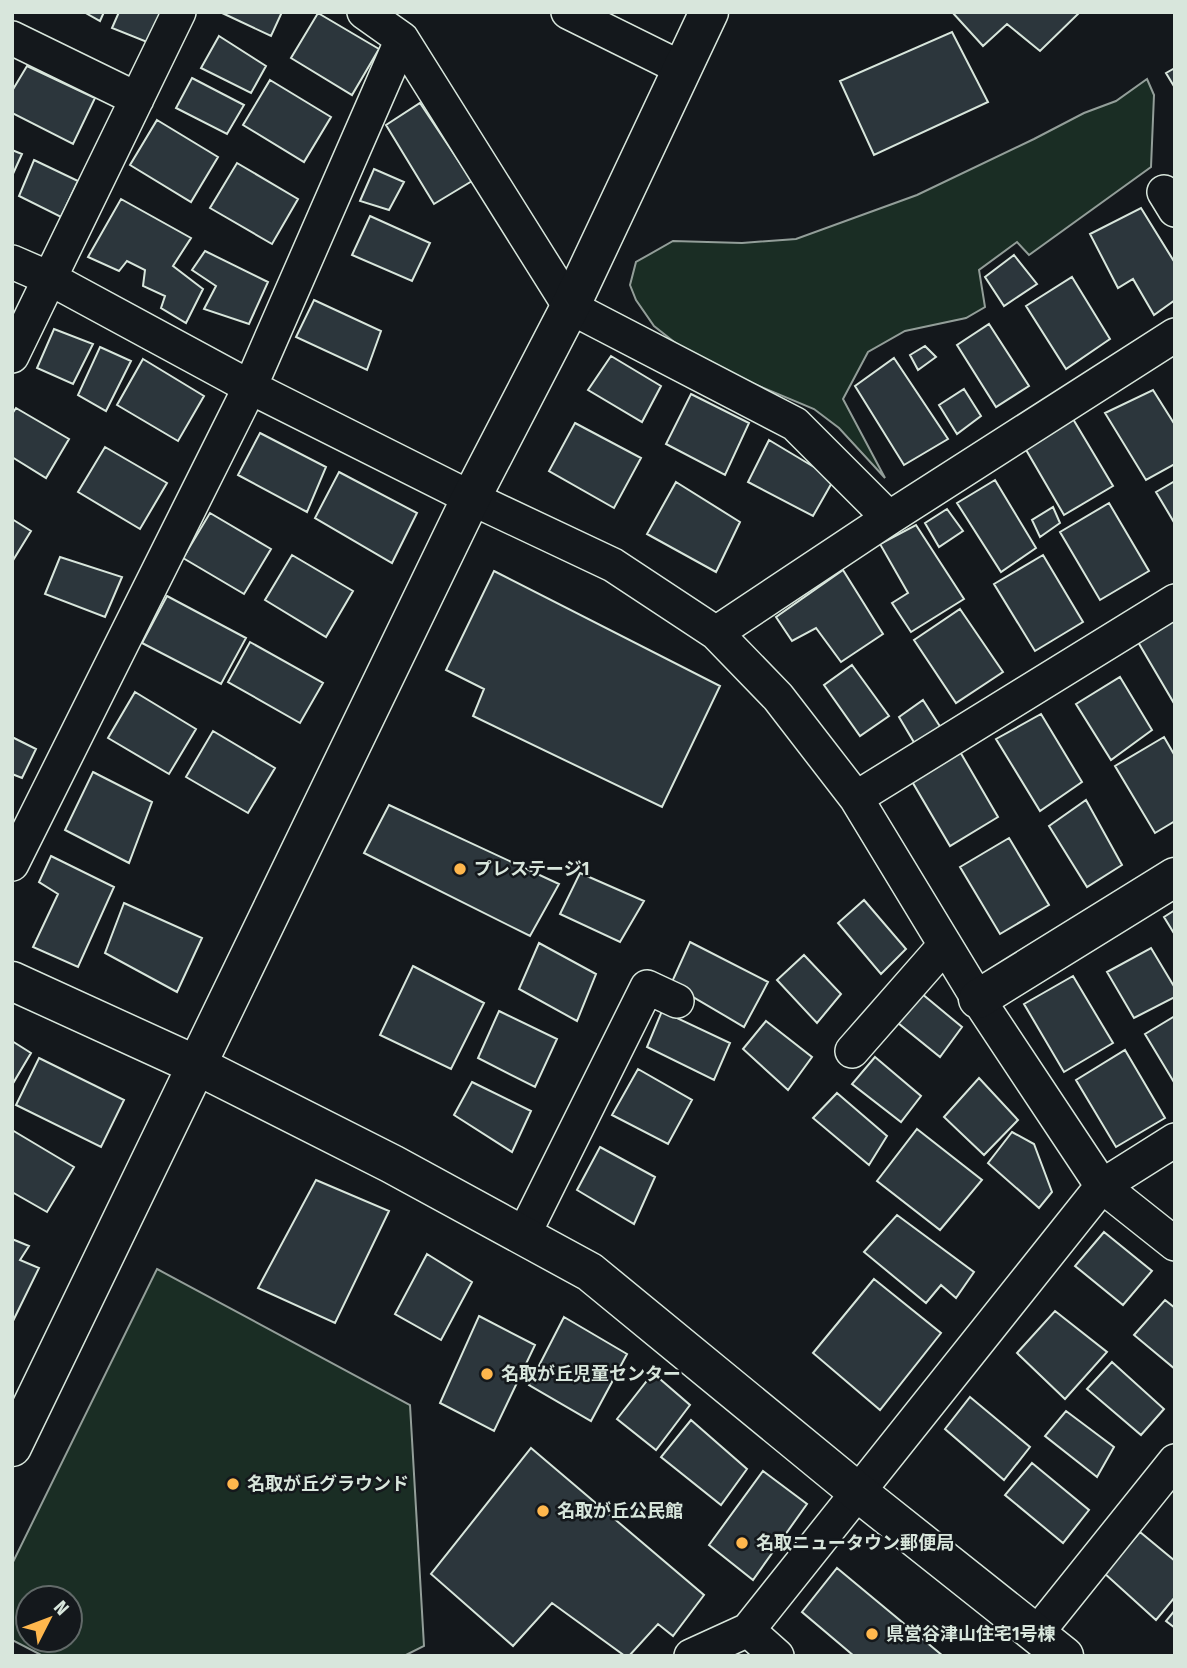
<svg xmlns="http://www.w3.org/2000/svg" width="1187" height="1668" viewBox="0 0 1187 1668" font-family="'Fira Sans Condensed','Noto Sans JP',sans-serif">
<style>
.green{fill:#1a2d24;stroke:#939e99;stroke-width:2;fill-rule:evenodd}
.building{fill:#2c363c;stroke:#d8e6dc;stroke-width:2}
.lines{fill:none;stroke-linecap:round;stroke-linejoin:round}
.street-casing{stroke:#d8e6dc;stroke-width:36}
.secondary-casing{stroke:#d8e6dc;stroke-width:41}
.street{stroke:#14181c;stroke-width:33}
.secondary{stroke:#14181c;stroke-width:38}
.poi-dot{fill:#ffb74d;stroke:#14181c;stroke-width:2.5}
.labels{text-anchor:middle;stroke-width:5;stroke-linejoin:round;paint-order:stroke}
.poi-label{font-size:18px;font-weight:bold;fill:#d8e6dc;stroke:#14181c;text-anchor:start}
</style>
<rect width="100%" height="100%" fill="#14181c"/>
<path class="green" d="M 1147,79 L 1154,95 L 1151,167 L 1029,255 L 1017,242 L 979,270 L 985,307 L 966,318 L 905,331 L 868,352 L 843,399 L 885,478 L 839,428 L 814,409 L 697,360 L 654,326 L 636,300 L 630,285 L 636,262 L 673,241 L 742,243 L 796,239 L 917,195 L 1034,139 L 1084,113 L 1116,101 Z
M 157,1269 L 410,1405 L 424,1646 L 404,1656 L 43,1656 L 12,1640 L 12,1564 ZM 28,1598 L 70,1598 L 70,1640 L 28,1640 Z"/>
<path class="building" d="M 84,12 L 104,12 L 100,21 Z
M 119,12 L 161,12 L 147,42 L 112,28 Z
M 220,12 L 282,12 L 271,36 Z
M 952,12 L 1080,12 L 1040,51 L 1007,24 L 983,46 Z
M 318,13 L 379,49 L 352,95 L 291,58 Z
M 952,32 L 988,102 L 874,155 L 840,81 Z
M 219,36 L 266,66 L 251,93 L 201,68 Z
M 27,66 L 95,98 L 73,144 L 12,113 L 12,91 Z
M 1175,68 L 1175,88 L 1166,73 Z
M 192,78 L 244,105 L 227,134 L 176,108 Z
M 270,80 L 331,117 L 304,162 L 243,125 Z
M 420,103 L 472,181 L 434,204 L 386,125 Z
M 157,120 L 218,157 L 191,202 L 130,165 Z
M 12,150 L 22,154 L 12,176 Z
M 34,160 L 78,181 L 61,217 L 19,196 Z
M 237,163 L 298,199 L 272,244 L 210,208 Z
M 374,169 L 404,182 L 389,210 L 360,201 Z
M 121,199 L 191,238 L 173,266 L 203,289 L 186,323 L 161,308 L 165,296 L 143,286 L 145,270 L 127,261 L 119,271 L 88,257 Z
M 1141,208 L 1175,263 L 1175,300 L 1154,315 L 1133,279 L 1118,288 L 1090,234 Z
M 370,216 L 430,243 L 412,281 L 352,255 Z
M 205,251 L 268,282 L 249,324 L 204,309 L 216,286 L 192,270 Z
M 1014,255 L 1037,284 L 1004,306 L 985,277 Z
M 1072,277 L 1110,339 L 1066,369 L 1026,306 Z
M 314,300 L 381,331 L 367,370 L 296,337 Z
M 989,324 L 1029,386 L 996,407 L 957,345 Z
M 54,329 L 93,344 L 73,384 L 37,368 Z
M 925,346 L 936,357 L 918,370 L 910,355 Z
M 100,347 L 131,361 L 106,411 L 78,395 Z
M 611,356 L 661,386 L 642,422 L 588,390 Z
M 894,358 L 948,439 L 904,465 L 855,386 Z
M 143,359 L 204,396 L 178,441 L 117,405 Z
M 964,389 L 981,416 L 957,434 L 939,405 Z
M 1153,390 L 1175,425 L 1175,464 L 1146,480 L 1105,413 Z
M 691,394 L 749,423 L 725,475 L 666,444 Z
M 16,408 L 69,439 L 46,478 L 12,457 L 12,414 Z
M 1073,419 L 1113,486 L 1064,515 L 1025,448 Z
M 575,423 L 641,458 L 614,508 L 549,471 Z
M 260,433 L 326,467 L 307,512 L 238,475 Z
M 769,440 L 834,479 L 813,516 L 748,482 Z
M 105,447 L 167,483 L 140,529 L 78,492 Z
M 339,472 L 417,513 L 392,563 L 315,518 Z
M 995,480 L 1036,548 L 1001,572 L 957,503 Z
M 1175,481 L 1175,524 L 1156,492 Z
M 676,482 L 740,522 L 716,572 L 647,534 Z
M 1109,503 L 1149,571 L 1100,600 L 1060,532 Z
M 1053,507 L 1060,523 L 1040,537 L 1032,520 Z
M 947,509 L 963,531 L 939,547 L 925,523 Z
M 210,513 L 271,549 L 244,594 L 183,558 Z
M 12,519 L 31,531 L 12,562 Z
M 916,525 L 964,599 L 911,632 L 892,603 L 908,593 L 880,544 Z
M 292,555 L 353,591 L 326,637 L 265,600 Z
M 1043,555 L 1083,622 L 1035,651 L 994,584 Z
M 60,557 L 122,577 L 105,617 L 45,594 Z
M 843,570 L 883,634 L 841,662 L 816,628 L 792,641 L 776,617 Z
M 494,571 L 720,686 L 662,807 L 473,716 L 484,689 L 446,670 Z
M 167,596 L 246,638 L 221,684 L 142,643 Z
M 960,609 L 1003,672 L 956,703 L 914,640 Z
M 1175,620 L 1175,705 L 1138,642 Z
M 250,642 L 323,683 L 300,723 L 228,682 Z
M 852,665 L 889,716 L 860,736 L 824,685 Z
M 1120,677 L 1152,730 L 1111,760 L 1076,704 Z
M 135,692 L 196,729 L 169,774 L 108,738 Z
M 923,700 L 941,728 L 915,744 L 899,717 Z
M 1041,714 L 1082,782 L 1040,811 L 996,739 Z
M 213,731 L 275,768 L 248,813 L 186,777 Z
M 12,737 L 36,749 L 22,778 L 12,774 Z
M 1164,737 L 1175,756 L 1175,821 L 1155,833 L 1115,766 Z
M 959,750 L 998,817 L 950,846 L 910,778 Z
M 93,772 L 152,802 L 129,863 L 65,830 Z
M 1086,800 L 1122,865 L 1087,887 L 1049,826 Z
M 389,805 L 559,884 L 530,936 L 364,853 Z
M 1009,838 L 1049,905 L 1000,934 L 960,867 Z
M 51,856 L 114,887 L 78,967 L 33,947 L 58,894 L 39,882 Z
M 580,873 L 644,901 L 620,942 L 560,914 Z
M 864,900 L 906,949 L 881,974 L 838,923 Z
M 124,903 L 202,938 L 177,992 L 105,953 Z
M 1175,910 L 1175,935 L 1164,917 Z
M 690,942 L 768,982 L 744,1027 L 671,984 Z
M 539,943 L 596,974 L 577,1021 L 519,989 Z
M 1151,948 L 1175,988 L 1175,997 L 1134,1018 L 1107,972 Z
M 804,955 L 841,994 L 817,1023 L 777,980 Z
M 413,966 L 484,1003 L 451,1069 L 380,1035 Z
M 1073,976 L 1113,1043 L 1064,1072 L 1024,1004 Z
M 921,993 L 962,1027 L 940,1057 L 898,1023 Z
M 499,1011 L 557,1039 L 535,1087 L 478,1058 Z
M 662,1011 L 730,1043 L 714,1080 L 647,1047 Z
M 1175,1016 L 1175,1084 L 1145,1034 Z
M 766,1021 L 812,1057 L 788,1090 L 743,1049 Z
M 12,1041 L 31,1053 L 12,1085 Z
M 1125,1050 L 1165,1118 L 1116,1147 L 1076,1080 Z
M 875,1057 L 921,1096 L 901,1122 L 852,1084 Z
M 39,1058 L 124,1100 L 101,1147 L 16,1105 Z
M 638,1069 L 692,1100 L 668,1144 L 612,1115 Z
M 979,1078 L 1018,1120 L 984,1155 L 944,1117 Z
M 472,1082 L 531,1111 L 512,1152 L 454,1115 Z
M 837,1093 L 887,1136 L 869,1165 L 813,1118 Z
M 917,1129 L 982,1180 L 940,1230 L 877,1181 Z
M 12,1130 L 74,1167 L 47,1212 L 12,1192 Z
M 1012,1132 L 1034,1144 L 1052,1192 L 1039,1208 L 988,1163 Z
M 600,1147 L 655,1177 L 634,1224 L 577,1190 Z
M 316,1180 L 389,1211 L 335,1323 L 258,1288 Z
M 897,1215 L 974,1272 L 956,1298 L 941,1285 L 926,1303 L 864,1252 Z
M 1104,1232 L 1152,1271 L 1123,1305 L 1075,1266 Z
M 12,1239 L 29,1246 L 20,1260 L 39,1268 L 12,1323 Z
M 427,1254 L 472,1282 L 441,1340 L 395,1314 Z
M 874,1279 L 941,1333 L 880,1410 L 813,1353 Z
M 1165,1300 L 1175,1308 L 1175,1369 L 1134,1335 Z
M 1055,1311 L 1107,1352 L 1065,1399 L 1017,1353 Z
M 479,1316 L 535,1345 L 494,1431 L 440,1403 Z
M 564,1317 L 627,1354 L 591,1421 L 529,1385 Z
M 1112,1362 L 1164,1409 L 1141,1435 L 1087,1389 Z
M 653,1373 L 690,1405 L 656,1450 L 617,1419 Z
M 970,1397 L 1030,1447 L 1004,1480 L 945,1429 Z
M 1066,1411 L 1114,1447 L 1097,1477 L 1045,1436 Z
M 691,1420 L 747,1469 L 721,1505 L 661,1457 Z
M 531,1448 L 704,1595 L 673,1636 L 658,1624 L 629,1656 L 625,1656 L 552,1603 L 513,1646 L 431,1574 Z
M 1032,1463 L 1089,1510 L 1063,1543 L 1005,1495 Z
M 763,1471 L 807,1504 L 753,1580 L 709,1545 Z
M 1140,1532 L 1175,1561 L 1175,1597 L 1156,1620 L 1104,1573 Z
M 837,1568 L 943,1656 L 854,1656 L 802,1612 Z
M 1175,1610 L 1175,1628 L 1166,1621 Z"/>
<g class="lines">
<g class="street-casing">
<path id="street" d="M 364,12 L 402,39 L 570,307 L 795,424 L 889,518
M 568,12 L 681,68
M 12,38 L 137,99
M 1164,192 L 1175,210
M 12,262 L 49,278 L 250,387 L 471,498 L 613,565 L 716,633 L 778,697 L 856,798 L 978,999 L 1102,1186 L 1175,1244
M 12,356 L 179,12
M 716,633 L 889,518 L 1175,335
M 856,798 L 1175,601
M 12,864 L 250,387 L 402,39
M 852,1051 L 945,945
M 523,1236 L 647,987 L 677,1001
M 748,1630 L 777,1656
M 1037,1633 L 1175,1461
M 691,1656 L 748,1630 L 1102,1186 L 1175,1140"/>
</g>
<g class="secondary-casing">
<path id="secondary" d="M 12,981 L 198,1066 L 392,1164 L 590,1272 L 859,1493 L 1064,1656
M 978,999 L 1175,877
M 12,1447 L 471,498 L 570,307 L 709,12"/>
</g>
<use href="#street" class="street"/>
<use href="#secondary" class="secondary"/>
</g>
<g class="poi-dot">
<circle cx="460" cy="869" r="7"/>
<circle cx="487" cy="1374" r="7"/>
<circle cx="233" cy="1484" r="7"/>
<circle cx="543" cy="1511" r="7"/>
<circle cx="742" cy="1543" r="7"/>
<circle cx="872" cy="1634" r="7"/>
</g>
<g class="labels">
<g class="poi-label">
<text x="474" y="875">プレステージ1</text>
<text x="501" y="1380">名取が丘児童センター</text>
<text x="247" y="1490">名取が丘グラウンド</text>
<text x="557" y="1517">名取が丘公民館</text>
<text x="756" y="1549">名取ニュータウン郵便局</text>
<text x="886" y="1640">県営谷津山住宅1号棟</text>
</g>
</g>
<rect width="1187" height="1668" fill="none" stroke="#d8e6dc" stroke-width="28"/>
<g transform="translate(49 1619) rotate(48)"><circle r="33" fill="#14181c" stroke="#626a69" stroke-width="2"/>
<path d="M0-5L12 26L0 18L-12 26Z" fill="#ffb74d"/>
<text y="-10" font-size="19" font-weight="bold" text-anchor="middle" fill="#d8e6dc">N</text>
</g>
</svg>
